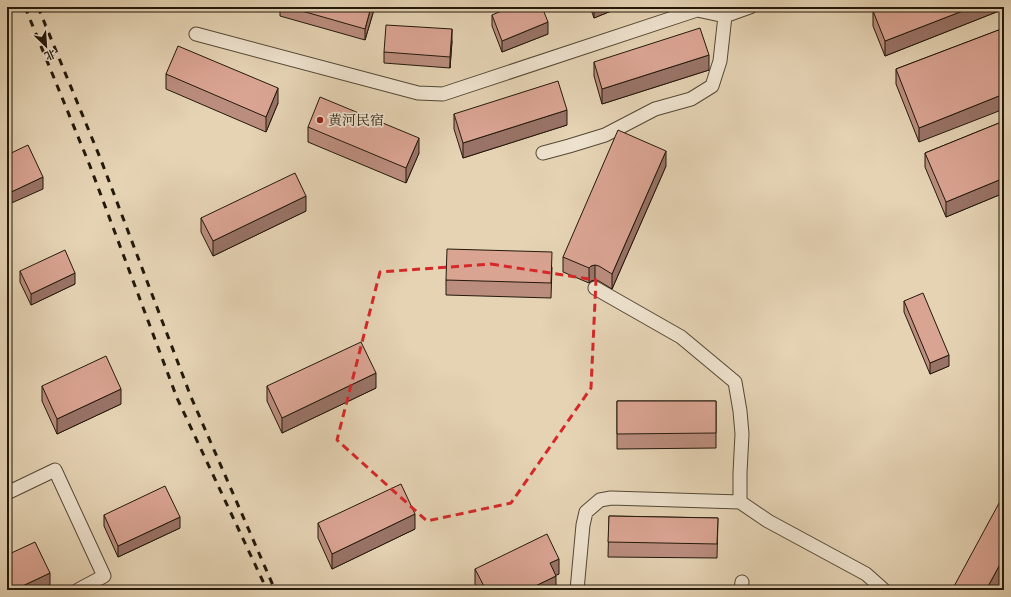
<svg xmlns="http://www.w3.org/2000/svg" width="1011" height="597" viewBox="0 0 1011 597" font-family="Vollkorn,'Noto Serif SC',serif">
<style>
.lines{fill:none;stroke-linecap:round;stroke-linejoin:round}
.minor-casing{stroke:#544835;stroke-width:15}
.minor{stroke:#eee2ce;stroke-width:13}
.rail{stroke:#23190b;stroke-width:3;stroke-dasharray:7 7;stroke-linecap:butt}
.wall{fill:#bb8d7e;stroke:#23190b}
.shaded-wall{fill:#997367;stroke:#23190b}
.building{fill:#daa493;stroke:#23190b}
.marked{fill:none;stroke:#d62828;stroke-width:3;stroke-dasharray:8 5;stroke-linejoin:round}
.poi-dot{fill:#8f2418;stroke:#eee2ce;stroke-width:1.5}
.labels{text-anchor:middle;stroke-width:3.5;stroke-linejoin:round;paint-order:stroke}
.poi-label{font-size:14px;fill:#23190b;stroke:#eee2ce;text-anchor:start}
</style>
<rect width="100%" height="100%" fill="#e5d3b4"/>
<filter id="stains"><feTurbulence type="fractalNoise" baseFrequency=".005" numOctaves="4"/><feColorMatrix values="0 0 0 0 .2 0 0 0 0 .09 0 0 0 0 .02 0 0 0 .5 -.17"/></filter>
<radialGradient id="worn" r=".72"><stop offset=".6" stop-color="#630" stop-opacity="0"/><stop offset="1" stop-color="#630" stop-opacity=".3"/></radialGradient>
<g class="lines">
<g class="minor-casing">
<path id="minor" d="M 196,34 L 418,93 L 443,94 L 697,10 L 725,16 L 750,7
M 543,153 L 569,146 L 605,135 L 655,109 L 691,99 L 712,86 L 720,61 L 725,16
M 595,288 L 681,337 L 735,382 L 740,411 L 742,434 L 740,473 L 740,502 L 768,521 L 866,574 L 884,590
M 7,493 L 55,470 L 104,576 L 78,590
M 577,590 L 583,525 L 586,512 L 600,500 L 611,498 L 740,502
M 741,590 L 742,582"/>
</g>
<use href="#minor" class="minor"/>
<path class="rail" d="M 25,7 L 90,166 L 177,398 L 267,590
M 38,7 L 101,160 L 191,397 L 275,590"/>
</g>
<path class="wall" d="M 280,7 L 373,7 L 373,13 L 365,40 L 280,16 Z
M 590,7 L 621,7 L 594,18 Z
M 999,7 L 999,11 L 885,56 L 873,26 L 873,11 Z
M 492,15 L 548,34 L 502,52 L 492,26 Z
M 1004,28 L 919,142 L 896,84 L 896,69 Z
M 452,41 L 450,68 L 384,63 L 384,52 Z
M 594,62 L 709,70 L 602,104 L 594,76 Z
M 166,74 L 278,103 L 266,132 L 166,89 Z
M 454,114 L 567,125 L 463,158 L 454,129 Z
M 1004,121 L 1004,193 L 946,217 L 925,167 L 925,153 Z
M 308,127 L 419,153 L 406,183 L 308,142 Z
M 666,166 L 612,289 L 599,281 L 595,280 L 591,281 L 589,283 L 563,272 L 563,257 Z
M 306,211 L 213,256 L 201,232 L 201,218 Z
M 552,267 L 551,298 L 446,295 L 446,280 Z
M 20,271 L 75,284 L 31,305 L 20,282 Z
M 904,301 L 949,366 L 930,374 L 904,312 Z
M 42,386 L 121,404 L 57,434 L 42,401 Z
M 267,386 L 376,388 L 282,433 L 267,401 Z
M 617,401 L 716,401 L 716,448 L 617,449 Z
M 104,515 L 180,528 L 118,557 L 104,526 Z
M 609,516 L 718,518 L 717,558 L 608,557 Z
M 318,523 L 415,529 L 332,569 L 318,538 Z
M 475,569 L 559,574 L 555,575 L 556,590 L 478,590 L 475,584 Z"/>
<path class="shaded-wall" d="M 371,7 L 373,7 L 373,13 L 365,40 L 365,29 Z
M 594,7 L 621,7 L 594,18 Z
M 973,7 L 999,7 L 999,11 L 885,56 L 885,41 Z
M 548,22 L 548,34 L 502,52 L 502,41 Z
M 452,29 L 452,41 L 450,68 L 450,57 Z
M 709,55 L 709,70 L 602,104 L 602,89 Z
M 278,88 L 278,103 L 266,132 L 266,117 Z
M 1004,94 L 1004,109 L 919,142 L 919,128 Z
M 567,110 L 567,125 L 463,158 L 463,143 Z
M 419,138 L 419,153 L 406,183 L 406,168 Z
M 666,151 L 666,166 L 612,289 L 612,274 Z
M 43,177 L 43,189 L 7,205 L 7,194 Z
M 1004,178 L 1004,193 L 946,217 L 946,202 Z
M 306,196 L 306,211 L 213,256 L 213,241 Z
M 595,265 L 595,280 L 591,281 L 589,283 L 589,268 L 591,266 Z
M 75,273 L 75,284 L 31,305 L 31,294 Z
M 949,355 L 949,366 L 930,374 L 930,363 Z
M 376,373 L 376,388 L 282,433 L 282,418 Z
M 121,389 L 121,404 L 57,434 L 57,419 Z
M 415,514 L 415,529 L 332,569 L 332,554 Z
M 180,517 L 180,528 L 118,557 L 118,546 Z
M 1004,557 L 1004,578 L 997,590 L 986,590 Z
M 559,559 L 559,574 L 550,578 L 550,563 Z
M 50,573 L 50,585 L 38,590 L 14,590 Z
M 556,576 L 556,590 L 527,590 Z"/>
<path class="building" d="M 288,7 L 371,7 L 365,29 Z
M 511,7 L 542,7 L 548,22 L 502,41 L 492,15 Z
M 884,7 L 973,7 L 885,41 L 873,11 Z
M 386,25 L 452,29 L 450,57 L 384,52 Z
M 700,28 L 709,55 L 602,89 L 594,62 Z
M 1004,28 L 1004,94 L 919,128 L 896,69 Z
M 178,46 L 278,88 L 266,117 L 166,74 Z
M 558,81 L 567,110 L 463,143 L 454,114 Z
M 320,97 L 419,138 L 406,168 L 308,127 Z
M 1004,121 L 1004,178 L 946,202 L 925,153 Z
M 618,130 L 666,151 L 612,274 L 599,266 L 595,265 L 591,266 L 589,268 L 563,257 Z
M 28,145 L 43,177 L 7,194 L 7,155 Z
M 295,173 L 306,196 L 213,241 L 201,218 Z
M 447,249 L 552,252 L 551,283 L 446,280 Z
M 65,250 L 75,273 L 31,294 L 20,271 Z
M 923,293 L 949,355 L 930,363 L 904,301 Z
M 361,342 L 376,373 L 282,418 L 267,386 Z
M 106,356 L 121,389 L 57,419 L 42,386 Z
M 617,401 L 716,401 L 716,433 L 617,434 Z
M 401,484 L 415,514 L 332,554 L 318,523 Z
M 165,486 L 180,517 L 118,546 L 104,515 Z
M 1004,494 L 1004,557 L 986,590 L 952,590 Z
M 609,516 L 718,518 L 717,544 L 608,542 Z
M 547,534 L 559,559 L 550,563 L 556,576 L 527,590 L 486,590 L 475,569 Z
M 35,542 L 50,573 L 14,590 L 7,590 L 7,555 Z"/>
<path class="marked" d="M 491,264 L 596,280 L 591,388 L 511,503 L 427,521 L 337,440 L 380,272 Z"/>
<circle class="poi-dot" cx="320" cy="120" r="4"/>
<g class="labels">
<g class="poi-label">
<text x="328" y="125">黄河民宿</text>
</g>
</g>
<rect width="1011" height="597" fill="none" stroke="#e5d3b4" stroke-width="24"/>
<rect x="8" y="8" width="995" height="581" fill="none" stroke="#23190b" stroke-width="2"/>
<rect x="12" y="12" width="987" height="573" fill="none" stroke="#23190b"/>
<g transform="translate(46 46) rotate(155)" stroke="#eee2ce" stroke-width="3" paint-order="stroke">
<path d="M0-3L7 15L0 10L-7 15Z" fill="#23190b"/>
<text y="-6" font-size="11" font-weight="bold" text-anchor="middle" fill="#23190b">北</text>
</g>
<rect width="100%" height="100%" filter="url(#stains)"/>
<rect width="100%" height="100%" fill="url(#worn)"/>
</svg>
